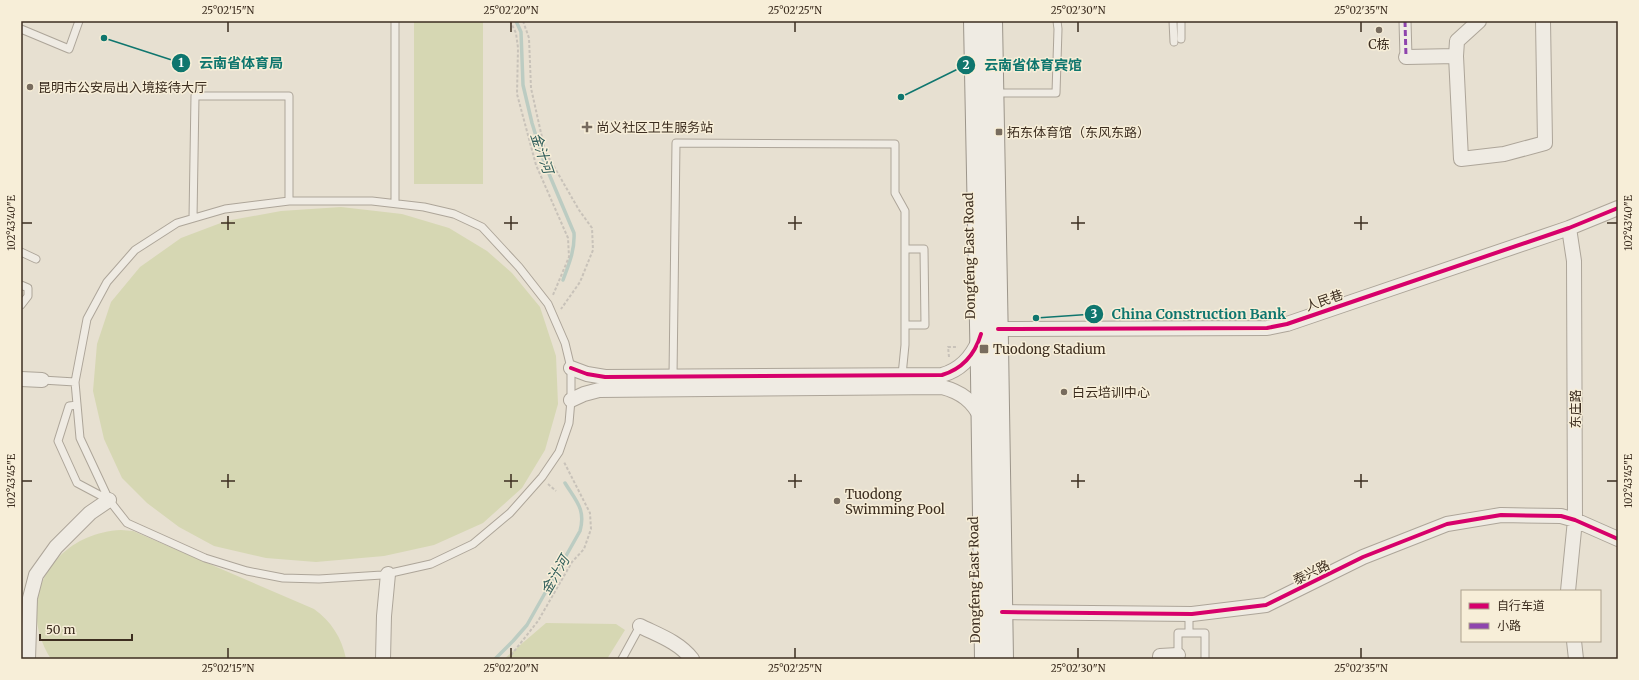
<svg xmlns="http://www.w3.org/2000/svg" width="1639" height="680" viewBox="0 0 1639 680" font-family="Merriweather,'Noto Sans SC',serif">
<style>
.green{fill:#d6d7b3}
.lines{fill:none;stroke-linecap:round;stroke-linejoin:round}
.stream{stroke:#bcccc2;stroke-width:3.5}
.service-casing{stroke:#ada599;stroke-width:9}
.pedestrian-casing{stroke:#ada599;stroke-width:13}
.minor-casing{stroke:#ada599;stroke-width:16}
.secondary-casing{stroke:#9c958a;stroke-width:22}
.path{stroke:#c8c2b9;stroke-width:2;stroke-dasharray:3 2;stroke-linecap:butt}
.service{stroke:#efebe3;stroke-width:7}
.pedestrian{stroke:#efebe3;stroke-width:11}
.minor{stroke:#efebe3;stroke-width:14}
.secondary{stroke:#efebe3;stroke-width:20}
.quiet{stroke:#8e44ad;stroke-width:3;stroke-dasharray:6 3;stroke-linecap:butt}
.cycleway-casing{stroke:#f7eed8;stroke-width:6}
.cycleway{stroke:#d6006c;stroke-width:4}
.ticks{fill:none;stroke:#3d2e20;stroke-width:1.5}
.poi-dot{fill:#786c5e;stroke:#f7eed8;stroke-width:1.5}
.labels{text-anchor:middle;stroke-width:3;stroke-linejoin:round;paint-order:stroke}
.poi-label{font-size:13px;fill:#3d2e20;stroke:#f7eed8;text-anchor:start}
.street-label{font-size:13px;fill:#3d2e20;stroke:#f7eed8}
.water-label{font-size:14px;font-style:italic;fill:#2f5d5a;stroke:#f7eed8}
.leader{fill:none;stroke:#0f766e;stroke-width:1.5}
.callout-dot{fill:#0f766e;stroke:#f7eed8;stroke-width:1.5}
.mark-label{font-size:12px;text-anchor:middle;font-weight:bold;fill:#fff}
.callout-label{font-size:14px;text-anchor:middle;font-weight:bold;fill:#0f766e;stroke:#f7eed8;stroke-width:3;stroke-linejoin:round;paint-order:stroke}
.neatline{fill:none;stroke:#3d2e20;stroke-width:1.5}
.ticks-label{font-size:10px;text-anchor:middle;fill:#3d2e20}
</style>
<rect width="100%" height="100%" fill="#e7e0d1"/>
<path class="green" d="M 414,21 L 483,21 L 483,184 L 414,184 Z
M 341,207 L 402,214 L 449,228 L 487,251 L 512,273 L 540,307 L 556,356 L 558,404 L 545,450 L 522,488 L 483,523 L 434,545 L 384,556 L 316,562 L 266,558 L 214,546 L 179,527 L 147,503 L 122,478 L 104,439 L 93,391 L 97,344 L 111,302 L 140,267 L 181,238 L 226,221 L 281,211 Z
M 121,530 L 133,531 L 314,609 C 331,621 342,638 346,659 L 51,659 C 13,600 54,533 121,530 Z
M 546,623 L 616,624 L 625,630 L 607,659 L 504,659 Z"/>
<g class="lines">
<path class="stream" d="M 516,21 L 521,32 L 523,85 L 532,123 L 544,162 L 574,233 C 575,250 569,264 563,280
M 495,659 L 513,641 L 527,625 L 580,531 C 586,509 576,501 565,483"/>
<g class="service-casing">
<path id="service" d="M 395,21 L 395,203
M 1173,21 L 1174,42
M 1181,21 L 1181,39
M 21,29 L 69,49 L 79,21
M 994,93 L 1056,93 L 1058,29 L 1057,21
M 193,218 L 195,96 L 289,96 L 289,201
M 905,249 L 924,249 L 925,325 L 905,325
M 21,252 L 36,259
M 21,285 L 28,288 L 28,296 L 21,305
M 673,376 L 676,143 L 895,144 L 895,193 L 905,211 L 905,345 L 902,375
M 42,380 L 75,382 L 80,438 L 109,500 L 127,523 L 205,558 L 247,571 L 283,578 L 319,579 L 382,575 L 431,564 L 473,544 L 510,513 L 542,477 L 559,452 L 569,423 L 571,400 L 571,368 L 565,343 L 548,304 L 519,267 L 482,227 L 454,214 L 424,207 L 372,201 L 289,201 L 225,209 L 177,223 L 135,250 L 107,282 L 87,319 L 75,382
M 77,405 L 69,406 L 58,441 L 77,483 L 109,500
M 1189,614 L 1189,633
M 1178,657 L 1178,633 L 1205,633 L 1205,659
M 622,659 L 640,626"/>
</g>
<g class="pedestrian-casing">
<path id="pedestrian" d="M 1405,21 L 1406,57"/>
</g>
<g class="minor-casing">
<path id="minor" d="M 1456,56 L 1461,159 L 1504,154 L 1545,143 L 1543,21
M 1406,57 L 1456,56 L 1457,41 L 1479,21
M 998,329 L 1267,328 L 1287,324 L 1569,228 L 1618,208
M 571,368 L 587,374 L 605,377 L 942,375 C 960,370 972,357 979,340
M 21,379 L 42,380
M 571,400 L 584,394 L 599,390 L 942,387 C 961,392 973,401 981,418
M 1568,591 L 1575,520 L 1574,261 L 1569,228
M 1002,612 L 1192,614 L 1266,605 L 1363,557 L 1447,524 L 1501,515 L 1561,516 L 1575,520 L 1618,539
M 640,626 C 658,635 679,642 692,659
M 1574,641 L 1576,659
M 28,659 L 30,598 L 36,575 L 56,547 L 90,513 L 109,500
M 383,659 L 384,616 L 388,574
M 1160,659 L 1160,656 L 1178,655"/>
</g>
<g class="secondary-casing">
<path id="secondary" d="M 974,21 L 981,375 L 985,659
M 992,21 L 998,345 L 1003,659"/>
</g>
<path class="path" d="M 510,21 L 516,33 L 518,48 L 517,94 L 536,165 L 568,238 L 569,257 L 553,295
M 523,21 L 529,38 L 531,88 L 545,151 L 579,210 L 592,228 L 593,250 L 580,282 L 561,309
M 949,357 L 948,347 L 958,347
M 548,484 L 556,491
M 508,659 L 538,621 L 572,562 L 584,549 L 591,529 L 590,513 L 564,462"/>
<use href="#service" class="service"/>
<use href="#pedestrian" class="pedestrian"/>
<use href="#minor" class="minor"/>
<use href="#secondary" class="secondary"/>
<path class="quiet" d="M 1405,21 L 1406,57"/>
<g class="cycleway-casing">
<path id="cycleway" d="M 998,329 L 1267,328 L 1287,324 L 1569,228 L 1618,208
M 571,368 L 587,374 L 605,377 L 942,375 C 962,369 975,354 981,334
M 1002,612 L 1192,614 L 1266,605 L 1363,557 L 1447,524 L 1501,515 L 1561,516 L 1575,520 L 1618,539"/>
</g>
<use href="#cycleway" class="cycleway"/>
</g>
<path class="ticks" d="M 228,22 L 228,32M 511,22 L 511,32M 795,22 L 795,32M 1078,22 L 1078,32M 1361,22 L 1361,32M 228,216 L 228,230M 511,216 L 511,230M 795,216 L 795,230M 1078,216 L 1078,230M 1361,216 L 1361,230M 22,223 L 32,223M 221,223 L 235,223M 504,223 L 518,223M 788,223 L 802,223M 1071,223 L 1085,223M 1354,223 L 1368,223M 1607,223 L 1617,223M 228,474 L 228,488M 511,474 L 511,488M 795,474 L 795,488M 1078,474 L 1078,488M 1361,474 L 1361,488M 22,481 L 32,481M 221,481 L 235,481M 504,481 L 518,481M 788,481 L 802,481M 1071,481 L 1085,481M 1354,481 L 1368,481M 1607,481 L 1617,481M 228,648 L 228,658M 511,648 L 511,658M 795,648 L 795,658M 1078,648 L 1078,658M 1361,648 L 1361,658"/>
<g class="poi-dot">
<circle cx="1379" cy="30" r="4"/>
<circle cx="30" cy="87" r="4"/>
<path d="M585 121h4v4h4v4h-4v4h-4v-4h-4v-4h4z"/>
<rect x="995" y="128" width="8" height="8" rx="2"/>
<rect x="979" y="344" width="10" height="10" rx="2"/>
<circle cx="1064" cy="392" r="4"/>
<circle cx="837" cy="501" r="4"/>
</g>
<g class="labels">
<g class="poi-label">
<text x="1379" y="49" text-anchor="middle">C栋</text>
<text x="38" y="92">昆明市公安局出入境接待大厅</text>
<text x="596" y="132">尚义社区卫生服务站</text>
<text x="1007" y="137">拓东体育馆（东风东路）</text>
<text x="993" y="354">Tuodong Stadium</text>
<text x="1072" y="397">白云培训中心</text>
<text x="845" y="499">Tuodong<tspan x="845" dy="15">Swimming Pool</tspan></text>
</g>
<g class="street-label">
<text transform="translate(969 256) rotate(-91)" y="5">Dongfeng East Road</text>
<text transform="translate(1324 300) rotate(-19)" y="5">人民巷</text>
<text transform="translate(1575 409) rotate(-90)" y="5">东庄路</text>
<text transform="translate(1311 572) rotate(-26)" y="5">泰兴路</text>
<text transform="translate(974 580) rotate(-91)" y="5">Dongfeng East Road</text>
</g>
<g class="water-label">
<text transform="translate(542 153) rotate(71)" y="5">金汁河</text>
<text transform="translate(555 575) rotate(-60)" y="5">金汁河</text>
</g>
</g>
<path class="leader" d="M104 38L181 63M901 97L966 65M1036 318L1094 314"/>
<g class="callout-dot">
<circle cx="104" cy="38" r="4"/>
<circle cx="901" cy="97" r="4"/>
<circle cx="1036" cy="318" r="4"/>
<circle cx="181" cy="63" r="10"/>
<circle cx="966" cy="65" r="10"/>
<circle cx="1094" cy="314" r="10"/>
</g>
<g class="mark-label">
<text x="181" y="67">1</text>
<text x="966" y="69">2</text>
<text x="1094" y="318">3</text>
</g>
<g class="callout-label">
<text x="241" y="68">云南省体育局</text>
<text x="1033" y="70">云南省体育宾馆</text>
<text x="1199" y="319">China Construction Bank</text>
</g>
<rect width="1639" height="680" fill="none" stroke="#f7eed8" stroke-width="44"/>
<rect x="1461" y="590" width="140" height="52" fill="#f7eed8" stroke="#ada18e"/>
<rect x="1469" y="603" width="20" height="6" fill="#d6006c" stroke="#ada18e"/>
<text x="1497" y="610" font-size="12" fill="#3d2e20">自行车道</text>
<rect x="1469" y="623" width="20" height="6" fill="#8e44ad" stroke="#ada18e"/>
<text x="1497" y="630" font-size="12" fill="#3d2e20">小路</text>
<path d="M40 634v6h92v-6" fill="none" stroke="#3d2e20" stroke-width="2"/>
<text x="46" y="634" font-size="12" fill="#3d2e20" stroke="#f7eed8" stroke-width="3" paint-order="stroke">50 m</text>
<rect x="22" y="22" width="1595" height="636" class="neatline"/>
<g class="ticks-label">
<text x="228" y="14">25°02'15"N</text>
<text x="511" y="14">25°02'20"N</text>
<text x="795" y="14">25°02'25"N</text>
<text x="1078" y="14">25°02'30"N</text>
<text x="1361" y="14">25°02'35"N</text>
<text transform="translate(1628 223) rotate(-90)" y="4">102°43'40"E</text>
<text transform="translate(11 223) rotate(-90)" y="4">102°43'40"E</text>
<text transform="translate(1628 481) rotate(-90)" y="4">102°43'45"E</text>
<text transform="translate(11 481) rotate(-90)" y="4">102°43'45"E</text>
<text x="228" y="672">25°02'15"N</text>
<text x="511" y="672">25°02'20"N</text>
<text x="795" y="672">25°02'25"N</text>
<text x="1078" y="672">25°02'30"N</text>
<text x="1361" y="672">25°02'35"N</text>
</g>
</svg>
